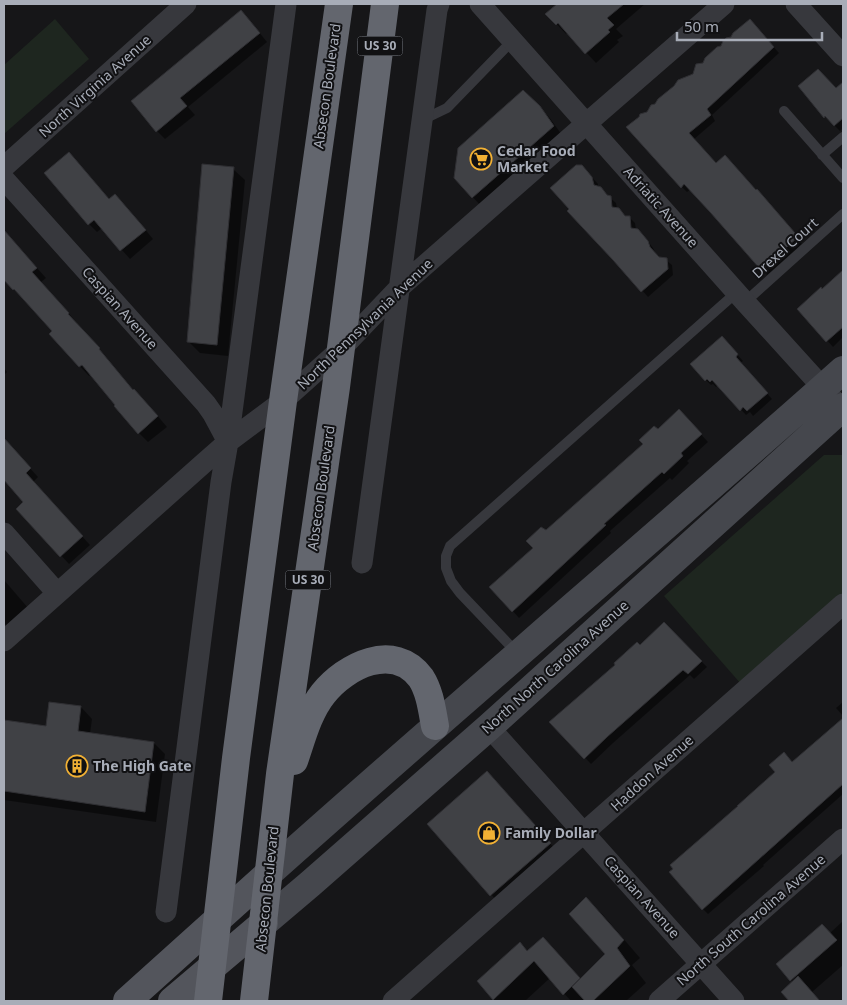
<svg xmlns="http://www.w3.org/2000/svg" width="847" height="1005" viewBox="0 0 847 1005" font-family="'Noto Sans',sans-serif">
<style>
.green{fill:#1e261f}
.shadow{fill:#0007}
.building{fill:#404145;stroke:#303034}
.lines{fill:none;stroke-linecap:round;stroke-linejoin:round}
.lane{stroke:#37383d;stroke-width:10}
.street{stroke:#37383d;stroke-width:21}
.secondary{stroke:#45474d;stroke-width:28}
.primary{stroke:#53555c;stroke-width:28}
.highway{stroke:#63666e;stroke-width:28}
.labels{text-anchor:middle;stroke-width:4;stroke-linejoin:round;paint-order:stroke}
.shield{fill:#111113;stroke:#7b7e86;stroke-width:1}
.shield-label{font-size:12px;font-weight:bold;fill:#a8adb8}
.street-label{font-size:14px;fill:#a8adb8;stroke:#111113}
.poi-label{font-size:14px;font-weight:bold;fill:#a8adb8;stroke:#111113;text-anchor:start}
</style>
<rect width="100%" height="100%" fill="#161618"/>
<path class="green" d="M 55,19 L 89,59 L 4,134 L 4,65 Z
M 824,455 L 843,455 L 843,594 L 741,684 L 664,596 Z"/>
<path class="shadow" d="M 559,4 L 578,4 L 587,14 L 598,4 L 645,4 L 616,29 L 623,36 L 617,40 L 619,42 L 596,63 L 568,33 L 566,34 L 547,14 Z
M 241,12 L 250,21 L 267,42 L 188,107 L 195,115 L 165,139 L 157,131 Z
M 755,26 L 779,53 L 712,115 L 715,121 L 693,140 L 716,165 L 762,196 L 799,239 L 798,240 L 802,244 L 767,275 L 691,189 L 687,192 L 682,187 L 647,113 L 656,105 L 694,75 L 704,64 L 722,47 Z
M 800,86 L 837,89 L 843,96 L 843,128 L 840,131 L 831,122 L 830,122 Z
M 523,92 L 549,117 L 562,135 L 481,206 L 455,178 Z
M 69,153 L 110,200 L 124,204 L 153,239 L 130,259 L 102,228 L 97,232 L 89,224 Z
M 233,169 L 245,180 L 228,356 L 200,353 L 188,341 Z
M 588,173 L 598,184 L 598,187 L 616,203 L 617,209 L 626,217 L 629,217 L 635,223 L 636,230 L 638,230 L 644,236 L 653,248 L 656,254 L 659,258 L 666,260 L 672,265 L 673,275 L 648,297 L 614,259 Z
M 4,231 L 46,278 L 41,282 L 77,323 L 76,324 L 108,359 L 107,359 L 134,391 L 144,400 L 167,427 L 148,442 L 139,433 L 91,374 L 89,376 L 50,335 L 54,331 L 4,278 Z
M 843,271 L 843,337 L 833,347 L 799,309 Z
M 727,343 L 743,361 L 740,363 L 772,399 L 753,416 L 750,412 L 746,415 L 718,385 L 716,387 L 713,384 L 711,385 L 706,380 Z
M 4,368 L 7,372 L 4,375 Z
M 686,418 L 708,442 L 687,461 L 689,463 L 672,480 L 670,478 L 610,531 L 611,533 L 519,618 L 491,587 L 535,548 L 546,532 L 659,430 Z
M 8,444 L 38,477 L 33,482 L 90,545 L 69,564 L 18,509 L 25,502 L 4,478 L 4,447 Z
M 4,580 L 29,609 L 8,627 L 4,623 Z
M 664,624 L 707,667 L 694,679 L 690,675 L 613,743 L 591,764 L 551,722 L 640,647 Z
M 843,702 L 843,716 L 836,708 Z
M 81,707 L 92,719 L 90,734 L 154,743 L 165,754 L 156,822 L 4,800 L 4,721 L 47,727 Z
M 843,720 L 843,794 L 763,865 L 764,866 L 708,914 L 703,909 L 793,763 Z
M 493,778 L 555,849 L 497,901 L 429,824 Z
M 586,899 L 603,915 L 640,958 L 632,965 L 646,983 L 626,1001 L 571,1001 L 550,978 L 525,1001 L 495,1001 L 479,981 L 528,952 L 559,955 L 581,979 L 607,954 Z
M 843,921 L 843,965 L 812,992 L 820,1001 L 791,1001 L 783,992 L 793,982 L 778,965 L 830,933 Z"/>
<path class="building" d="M 557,4 L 624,4 L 607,18 L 614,25 L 608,30 L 610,32 L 585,54 L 558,23 L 556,25 L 545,14 Z
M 241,10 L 260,33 L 180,98 L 187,106 L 156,132 L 131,101 Z
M 750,19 L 774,47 L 707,109 L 711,115 L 689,133 L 716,163 L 725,155 L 756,190 L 757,189 L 795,233 L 794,234 L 797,238 L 761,270 L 710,212 L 684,184 L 681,188 L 626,127 L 639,117 L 640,114 L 647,112 L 651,105 L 655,104 L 658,99 L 674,86 L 678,80 L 693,74 L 696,64 L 703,63 L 705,58 L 717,47 L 721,46 L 723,41 L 726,38 L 731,37 L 733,33 Z
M 818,69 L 836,88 L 843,82 L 843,118 L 834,126 L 825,116 L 824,118 L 798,86 Z
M 523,90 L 540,106 L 554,126 L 472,198 L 454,178 L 458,148 Z
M 69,152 L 109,199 L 115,194 L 146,230 L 120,251 L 94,220 L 88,225 L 44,173 Z
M 202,164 L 234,167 L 217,345 L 187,342 Z
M 576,165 L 582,165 L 592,177 L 594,185 L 601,187 L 607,195 L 611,196 L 612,207 L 619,208 L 625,216 L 630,216 L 631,228 L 638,229 L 648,241 L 650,247 L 659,257 L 667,258 L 668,269 L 641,292 L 613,260 L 567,211 L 569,209 L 550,188 Z
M 4,230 L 37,268 L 32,272 L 69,313 L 68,314 L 100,348 L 99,349 L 133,390 L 134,389 L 158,416 L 138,434 L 114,406 L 115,405 L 82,365 L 79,367 L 49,334 L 52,331 L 14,289 L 13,290 L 4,280 Z
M 843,270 L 843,327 L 826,342 L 797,309 L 821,287 L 822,289 Z
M 722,336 L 738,354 L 736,357 L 768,393 L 747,411 L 743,407 L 740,411 L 712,380 L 710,382 L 707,379 L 705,381 L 690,364 Z
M 679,409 L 702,434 L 681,453 L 683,456 L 664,474 L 662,472 L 604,524 L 606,525 L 512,612 L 489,587 L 533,548 L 526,541 L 541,527 L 546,530 L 643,444 L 639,440 L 654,426 L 658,429 Z
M 4,438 L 31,468 L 26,473 L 83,536 L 60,557 L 16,509 L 23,502 L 4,480 Z
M 664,622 L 702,661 L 688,674 L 683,670 L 607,737 L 584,759 L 549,722 L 615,665 L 614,663 L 637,642 L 640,645 Z
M 49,702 L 81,706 L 78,731 L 154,742 L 145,812 L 4,791 L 4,720 L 46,726 Z
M 843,718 L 843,784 L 702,910 L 669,872 L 673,869 L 670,865 L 738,806 L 737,806 L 775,772 L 769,765 L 784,752 L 792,762 Z
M 487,771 L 551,843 L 490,896 L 427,824 Z
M 586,897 L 624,940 L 617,948 L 630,966 L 593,1001 L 585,1001 L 572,987 L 605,954 L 569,914 Z
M 822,924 L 837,940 L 790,981 L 776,964 Z
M 543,937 L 580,978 L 563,995 L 534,961 L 493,1000 L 477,981 L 520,942 L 527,951 Z
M 798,976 L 820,1001 L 789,1001 L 781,992 Z"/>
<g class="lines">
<path class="lane" d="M 784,111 L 843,178
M 422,120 L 447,108 L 513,40
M 822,155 L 843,137
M 745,302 L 843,214
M 518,654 L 460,593 L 451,581 L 446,568 L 446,556 L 450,546 L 737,292"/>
<path class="street" d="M 480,4 L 745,302 L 833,399
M 796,4 L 843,56
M 4,167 L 186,4
M 4,179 L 206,404 L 213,414 L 228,442
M 4,533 L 57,593
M 362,563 L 437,10 L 439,4
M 4,641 L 205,462 L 228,442 L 283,401 L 341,349 L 400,287 L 587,123 L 724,4
M 489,727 L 734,1001
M 166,912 L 221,482 L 228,442 L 286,4
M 393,1001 L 843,604
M 659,1001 L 843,839"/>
<path class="secondary" d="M 268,874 C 458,704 653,539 843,370
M 264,923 L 310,884 L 489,727 L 843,407"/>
<path class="primary" d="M 127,1001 L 268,874
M 172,1001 L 264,923"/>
<path class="highway" d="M 294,761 C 302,738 308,713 323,694 C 345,666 394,641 421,678 C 430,692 432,710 435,726
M 208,1001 L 236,758 L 283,401 L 339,4
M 254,1001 L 280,774 L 336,387 L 385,4"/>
</g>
<defs>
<g id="supermarket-ring" transform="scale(1.125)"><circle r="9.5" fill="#111113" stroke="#f2b134" stroke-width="1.5"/><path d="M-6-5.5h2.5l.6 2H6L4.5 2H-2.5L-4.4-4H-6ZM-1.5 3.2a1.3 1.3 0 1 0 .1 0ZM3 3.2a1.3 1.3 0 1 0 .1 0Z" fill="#f2b134"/></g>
<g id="building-ring" transform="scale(1.125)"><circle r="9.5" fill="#111113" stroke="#f2b134" stroke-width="1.5"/><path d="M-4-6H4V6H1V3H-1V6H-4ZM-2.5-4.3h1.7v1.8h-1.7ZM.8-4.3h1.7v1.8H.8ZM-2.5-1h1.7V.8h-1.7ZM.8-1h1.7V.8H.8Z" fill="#f2b134"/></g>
<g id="shop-ring" transform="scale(1.125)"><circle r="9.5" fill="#111113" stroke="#f2b134" stroke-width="1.5"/><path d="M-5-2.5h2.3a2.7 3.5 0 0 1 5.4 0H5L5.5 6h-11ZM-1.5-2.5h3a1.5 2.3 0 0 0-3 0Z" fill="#f2b134"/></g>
</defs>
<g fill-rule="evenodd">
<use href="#supermarket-ring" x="481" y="159"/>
<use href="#building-ring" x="77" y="766"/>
<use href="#shop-ring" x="489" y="833"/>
</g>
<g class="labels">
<g class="shield">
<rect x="357.5" y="36.5" width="45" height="19" rx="4"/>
<rect x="285.5" y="570.5" width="45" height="19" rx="4"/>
</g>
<g class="shield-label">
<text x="380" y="50">US 30</text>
<text x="308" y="584">US 30</text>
</g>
<g class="street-label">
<text transform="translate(95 86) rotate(-42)" y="5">North Virginia Avenue</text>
<text transform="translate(327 86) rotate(-82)" y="5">Absecon Boulevard</text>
<text transform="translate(661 207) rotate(48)" y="5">Adriatic Avenue</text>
<text transform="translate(785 248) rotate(-42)" y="5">Drexel Court</text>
<text transform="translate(120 308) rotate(48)" y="5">Caspian Avenue</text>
<text transform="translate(365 324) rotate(-44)" y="5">North Pennsylvania Avenue</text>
<text transform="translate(321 488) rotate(-82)" y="5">Absecon Boulevard</text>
<text transform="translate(555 667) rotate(-42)" y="5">North North Carolina Avenue</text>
<text transform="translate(652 773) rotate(-42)" y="5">Haddon Avenue</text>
<text transform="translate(267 889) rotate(-84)" y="5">Absecon Boulevard</text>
<text transform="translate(642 897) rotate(48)" y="5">Caspian Avenue</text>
<text transform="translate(751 920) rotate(-41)" y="5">North South Carolina Avenue</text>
</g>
<g class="poi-label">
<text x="497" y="156">Cedar Food<tspan x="497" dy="16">Market</tspan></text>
<text x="93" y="771">The High Gate</text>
<text x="505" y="838">Family Dollar</text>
</g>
</g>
<rect width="847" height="1005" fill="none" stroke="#a8adb8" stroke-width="10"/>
<path d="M677 32v8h145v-8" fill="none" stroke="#a8adb8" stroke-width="2.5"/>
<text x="684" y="32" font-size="15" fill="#a8adb8" stroke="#111113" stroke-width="4" paint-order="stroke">50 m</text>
</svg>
